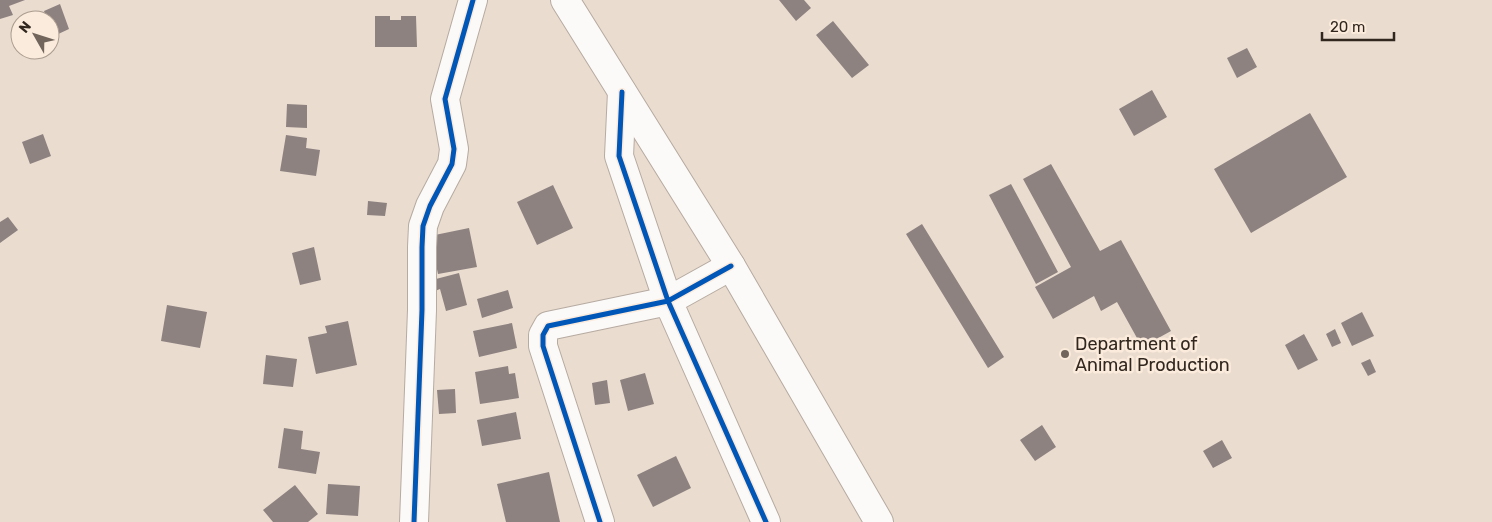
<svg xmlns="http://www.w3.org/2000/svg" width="1492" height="522" viewBox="0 0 1492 522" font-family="Rubik,sans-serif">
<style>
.building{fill:#8d8280}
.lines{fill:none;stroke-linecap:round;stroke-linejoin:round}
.minor-casing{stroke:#b6aba1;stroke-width:30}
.major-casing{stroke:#b6aba1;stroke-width:30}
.minor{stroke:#fcfaf8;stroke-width:28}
.major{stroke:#fcfaf8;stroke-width:28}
.cycleway-casing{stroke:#fbebdc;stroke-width:8}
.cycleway{stroke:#0057b8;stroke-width:5}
.poi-dot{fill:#72665c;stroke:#fbebdc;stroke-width:2}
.labels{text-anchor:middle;stroke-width:5;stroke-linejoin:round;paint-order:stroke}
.poi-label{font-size:18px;fill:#31271e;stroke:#fbebdc;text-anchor:start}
</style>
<rect width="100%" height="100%" fill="#eadccf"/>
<path class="building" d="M 0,0 L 25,0 L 9,6 L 13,15 L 0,19 Z
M 779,0 L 804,0 L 811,8 L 796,21 Z
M 60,4 L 69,29 L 54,36 L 50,27 L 50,20 L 47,20 L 44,11 Z
M 375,16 L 390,16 L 390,20 L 401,20 L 401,16 L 416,16 L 417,47 L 375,47 Z
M 833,21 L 869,65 L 852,78 L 816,35 Z
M 1247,48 L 1257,67 L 1237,78 L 1227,58 Z
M 1152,90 L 1167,117 L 1134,136 L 1119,109 Z
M 287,104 L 307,105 L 307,128 L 286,127 Z
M 1310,113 L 1347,177 L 1251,233 L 1214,169 Z
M 43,134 L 51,156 L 30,164 L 22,142 Z
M 286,135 L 307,138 L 306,148 L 320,150 L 316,176 L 280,171 Z
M 1051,164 L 1100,251 L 1121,240 L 1171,331 L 1142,347 L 1117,302 L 1101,311 L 1094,296 L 1053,319 L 1035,287 L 1071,267 L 1023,179 Z
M 1011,184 L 1058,272 L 1036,284 L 989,195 Z
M 553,185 L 573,228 L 537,245 L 517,202 Z
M 368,201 L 387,203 L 385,216 L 367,215 Z
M 8,217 L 18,230 L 0,243 L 0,222 Z
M 922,224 L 1004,357 L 988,368 L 906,234 Z
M 469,228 L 477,267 L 438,274 L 430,236 Z
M 314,247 L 321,280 L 300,285 L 292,253 Z
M 459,273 L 467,305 L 446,311 L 440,289 L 435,291 L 432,280 Z
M 508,290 L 513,308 L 482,318 L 477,299 Z
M 167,305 L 207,312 L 200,348 L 161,341 Z
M 1362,312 L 1374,336 L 1352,346 L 1341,323 Z
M 348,321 L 357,365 L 316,374 L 308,337 L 327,333 L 325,326 Z
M 512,323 L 517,348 L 479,357 L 473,331 Z
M 1335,329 L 1341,343 L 1332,347 L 1326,334 Z
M 1304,334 L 1318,360 L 1298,370 L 1285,345 Z
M 266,355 L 297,359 L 293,387 L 263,384 Z
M 1370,359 L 1376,372 L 1368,376 L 1361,363 Z
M 508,366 L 509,374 L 515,373 L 519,398 L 480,404 L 475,372 Z
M 645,373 L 654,404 L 628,411 L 620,380 Z
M 607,380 L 610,403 L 595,405 L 592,383 Z
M 455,389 L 456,413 L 439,414 L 437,390 Z
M 516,412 L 521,439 L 482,446 L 477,420 Z
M 1042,425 L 1056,447 L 1035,461 L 1020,440 Z
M 284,428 L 303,431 L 301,449 L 320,452 L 316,474 L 278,468 Z
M 1222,440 L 1232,458 L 1213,468 L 1203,451 Z
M 676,456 L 691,488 L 653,507 L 637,475 Z
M 549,472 L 560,522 L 506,522 L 497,484 Z
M 328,484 L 360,486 L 358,516 L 326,514 Z
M 295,485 L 318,514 L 308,522 L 273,522 L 263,510 Z"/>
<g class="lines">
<g class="minor-casing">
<path id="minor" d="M 622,92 L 619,156 L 668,301 L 766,522
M 414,522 L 422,310 L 422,247 L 423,226 L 430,206 L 452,164 L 454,149 L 445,99 L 473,0
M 600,522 L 543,346 L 543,335 L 548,326 L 668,301 L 731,266"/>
</g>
<g class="major-casing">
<path id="major" d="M 565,0 L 731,266 L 879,522"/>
</g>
<use href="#minor" class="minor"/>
<use href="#major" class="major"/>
<g class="cycleway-casing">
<path id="cycleway" d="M 622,92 L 619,156 L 668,301 L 766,522
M 414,522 L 422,310 L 422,247 L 423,226 L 430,206 L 452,164 L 454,149 L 445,99 L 473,0
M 600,522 L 543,346 L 543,335 L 548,326 L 668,301 L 731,266"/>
</g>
<use href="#cycleway" class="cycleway"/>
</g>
<circle class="poi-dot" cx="1065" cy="354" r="5"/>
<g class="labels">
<g class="poi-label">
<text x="1075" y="350">Department of<tspan x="1075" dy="21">Animal Production</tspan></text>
</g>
</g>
<g transform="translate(35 35) rotate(309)"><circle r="24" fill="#fbebdc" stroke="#aa9d90"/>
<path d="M0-4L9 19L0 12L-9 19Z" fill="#72665c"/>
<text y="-8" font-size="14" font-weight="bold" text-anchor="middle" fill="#31271e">N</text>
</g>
<path d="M1322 32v8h72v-8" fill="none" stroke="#31271e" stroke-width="2.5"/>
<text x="1330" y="32" font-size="15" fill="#31271e" stroke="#fbebdc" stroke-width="4" paint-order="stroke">20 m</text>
</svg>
